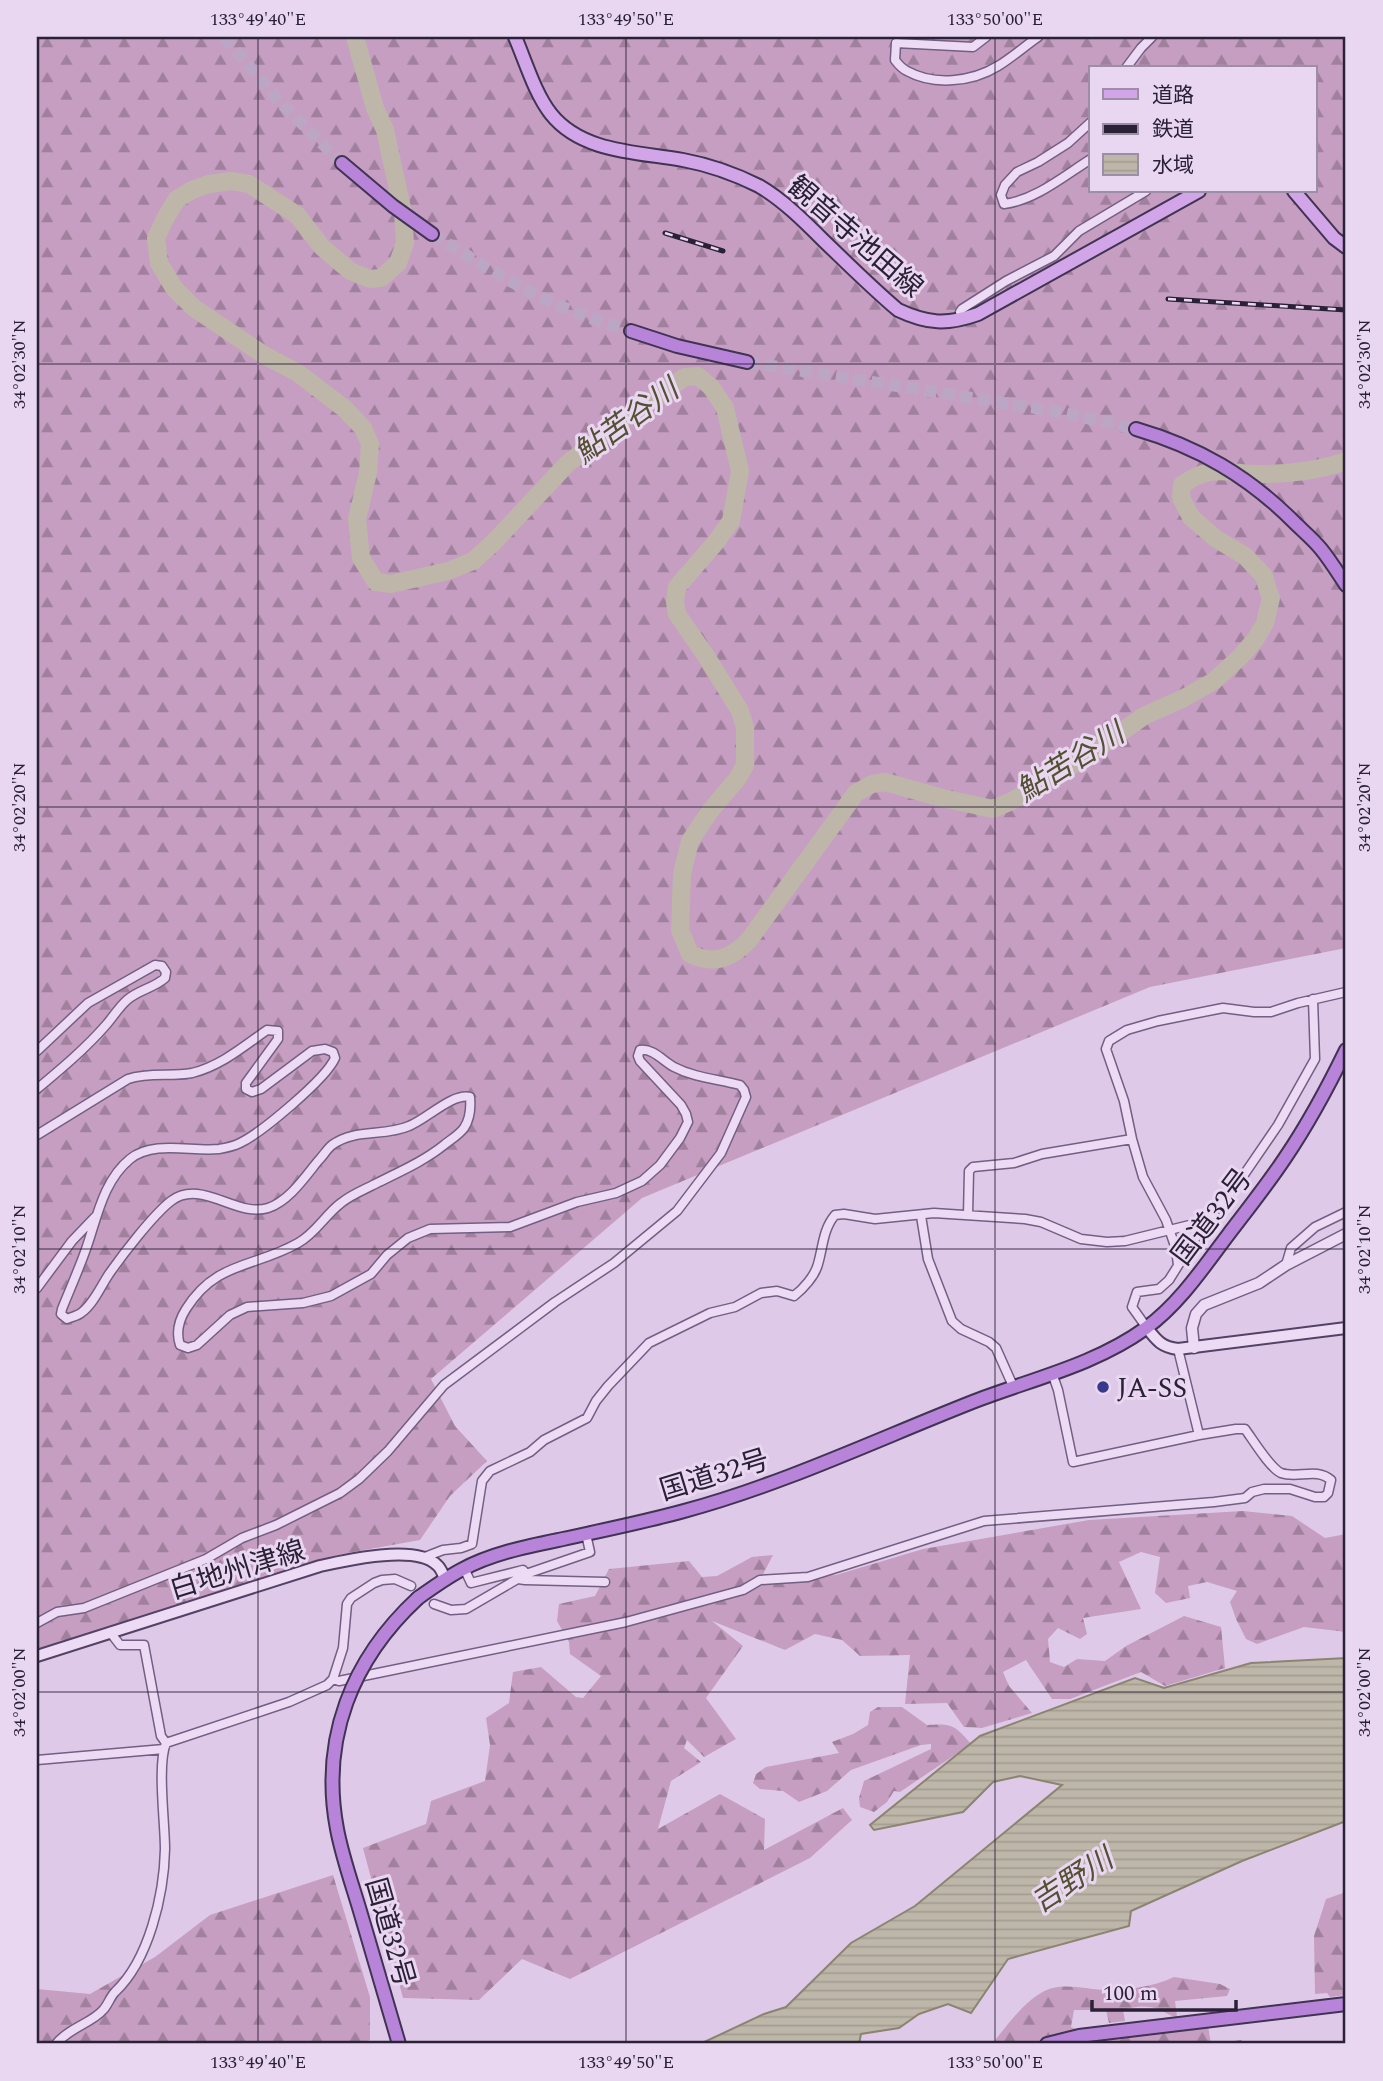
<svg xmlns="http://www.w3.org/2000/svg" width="1383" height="2081" viewBox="0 0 1383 2081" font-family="Spectral,'Noto Sans JP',serif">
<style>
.forest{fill:url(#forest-firs);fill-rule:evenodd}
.water{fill:url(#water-rules);stroke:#8b8470;stroke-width:2}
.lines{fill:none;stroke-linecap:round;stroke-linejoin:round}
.river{stroke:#beb7a9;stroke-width:18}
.trunk-tunnel{stroke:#bba7c5;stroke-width:12;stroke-dasharray:12 6;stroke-linecap:butt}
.minor-casing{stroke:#725f83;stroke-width:11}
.tertiary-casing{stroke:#725f83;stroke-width:13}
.secondary-casing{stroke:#534265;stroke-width:14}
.primary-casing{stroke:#413352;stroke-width:16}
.trunk-casing{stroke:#413352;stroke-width:16}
.minor{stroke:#eddbf5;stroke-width:8}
.tertiary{stroke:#eddbf5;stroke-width:10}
.secondary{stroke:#eddbf5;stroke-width:10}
.primary{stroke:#d1a5e7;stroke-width:12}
.trunk{stroke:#b784da;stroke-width:12}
.rail-casing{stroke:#2b2136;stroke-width:5}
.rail{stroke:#e9d7f2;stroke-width:2.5;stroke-dasharray:8;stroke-linecap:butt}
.trunk-bridge-casing{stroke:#413352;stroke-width:16;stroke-linecap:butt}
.trunk-bridge{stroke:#b784da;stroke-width:12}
.ticks{fill:none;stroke:#2b2136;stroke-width:2;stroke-opacity:0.45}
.poi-dot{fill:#37398b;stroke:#e9d7f2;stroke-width:2.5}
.labels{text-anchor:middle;stroke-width:6;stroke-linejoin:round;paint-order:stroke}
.street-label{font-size:28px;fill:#2b2136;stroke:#e9d7f2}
.poi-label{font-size:28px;fill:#2b2136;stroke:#e9d7f2;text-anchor:start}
.water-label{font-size:30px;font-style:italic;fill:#535132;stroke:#e9d7f2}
.neatline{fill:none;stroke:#2b2136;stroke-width:2.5}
.ticks-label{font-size:18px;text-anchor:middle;fill:#2b2136}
</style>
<defs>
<pattern id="forest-firs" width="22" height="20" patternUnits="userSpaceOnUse" patternTransform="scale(1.75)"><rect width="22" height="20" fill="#c69ec2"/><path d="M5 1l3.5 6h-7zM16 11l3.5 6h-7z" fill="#a1809e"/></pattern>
<pattern id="water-rules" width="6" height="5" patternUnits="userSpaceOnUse" patternTransform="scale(1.75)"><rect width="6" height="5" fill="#beb7a9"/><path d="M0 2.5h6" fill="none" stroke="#a39d92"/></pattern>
</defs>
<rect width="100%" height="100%" fill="#dfc9e9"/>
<path class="forest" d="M 37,37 L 1346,37 L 1346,948 L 1150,987 L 642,1198 L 431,1379 L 455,1426 L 487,1461 L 450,1496 L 420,1540 L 342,1554 L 37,1649 ZM 1091,68 L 1315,68 L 1315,191 L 1091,191 Z
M 1243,1511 L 1292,1516 L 1325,1538 L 1346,1534 L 1346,1632 L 1304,1627 L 1257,1644 L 1246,1639 L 1236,1619 L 1230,1602 L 1237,1591 L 1207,1582 L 1188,1586 L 1190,1598 L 1166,1603 L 1155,1593 L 1160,1557 L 1141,1552 L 1119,1562 L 1141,1609 L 1083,1618 L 1087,1634 L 1080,1639 L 1058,1628 L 1048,1639 L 1050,1662 L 1064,1667 L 1077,1659 L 1105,1661 L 1126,1646 L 1184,1616 L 1221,1627 L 1225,1668 L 1165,1686 L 1141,1672 L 1070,1699 L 1052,1699 L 1026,1660 L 1003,1672 L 1009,1686 L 1032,1713 L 982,1728 L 964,1727 L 947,1703 L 905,1704 L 910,1655 L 860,1656 L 842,1640 L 815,1634 L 785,1650 L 712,1621 L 743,1646 L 706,1698 L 736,1739 L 704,1757 L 687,1740 L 684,1748 L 701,1762 L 671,1781 L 658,1829 L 720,1794 L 765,1819 L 764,1850 L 843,1808 L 852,1820 L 810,1858 L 570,1979 L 522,1959 L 479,2000 L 403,1998 L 363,1848 L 426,1824 L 431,1801 L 485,1781 L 490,1745 L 486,1718 L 509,1703 L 513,1672 L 541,1667 L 576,1697 L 583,1698 L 601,1676 L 570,1654 L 569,1642 L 557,1621 L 559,1604 L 595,1596 L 609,1569 L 689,1561 L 702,1577 L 717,1576 L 752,1557 L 773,1555 L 760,1580 L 836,1575 L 923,1549 L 1089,1520 Z
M 878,1707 L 902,1707 L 927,1725 C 952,1723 955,1725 971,1744 L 900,1792 L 894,1791 L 887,1802 L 874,1812 L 860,1807 L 859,1798 L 864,1781 L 931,1749 L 931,1744 L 921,1745 L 851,1770 L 827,1791 L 799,1802 L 783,1791 L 760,1789 L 753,1783 L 756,1774 L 766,1767 L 839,1753 L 832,1742 L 853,1734 L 868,1725 L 870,1712 Z
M 333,1875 L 370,1997 L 370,2040 L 360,2044 L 37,2044 L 37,1989 L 90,1994 L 155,1957 L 210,1915 Z
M 1346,1892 L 1346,1995 L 1330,1997 L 1327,1993 L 1315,1994 L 1314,1936 L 1326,1899 Z
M 1174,1977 L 1220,1984 L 1230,1989 L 1227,1996 L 1175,2001 L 1177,2017 C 1170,2016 1167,2013 1160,2010 C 1148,2005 1136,2006 1123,2010 L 1125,2021 L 1109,2023 L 1106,2010 L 1074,2010 L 1071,2027 L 1102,2039 L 1208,2026 L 1211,2044 L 1241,2040 L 1244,2044 L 992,2044 C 1005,2028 1022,2004 1041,1993 C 1059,1981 1084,1989 1105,1990 C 1128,1990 1153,1987 1174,1977 Z"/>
<path class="water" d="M 1346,1658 L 1346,1821 L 1242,1861 L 1131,1911 L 1129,1926 L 1008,1959 L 971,2013 L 948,2004 L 919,2014 L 899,2028 L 861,2034 L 859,2044 L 700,2044 L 764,2014 L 786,2007 L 851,1943 L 915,1906 L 1062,1785 L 1020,1776 L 993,1782 L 963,1812 L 874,1830 L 870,1825 L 980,1736 L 1135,1678 L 1164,1688 L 1251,1663 Z"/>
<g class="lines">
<path class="river" d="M 355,37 L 375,108 L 385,130 L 403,213 L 405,243 L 398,263 L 381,278 L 370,279 L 350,271 L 322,247 L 297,215 L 249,184 L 231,181 L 209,184 L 192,190 L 177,199 L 166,217 L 156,238 L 159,263 L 174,288 L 194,308 L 264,355 L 298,373 L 345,409 L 363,428 L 370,444 L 368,473 L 357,519 L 361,558 L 376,582 L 391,584 L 448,571 L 473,561 L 494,542 L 567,464 L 630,414 L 685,377 L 698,376 L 711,387 L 725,408 L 740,471 L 731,521 L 716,542 L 677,587 L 675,602 L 677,614 L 706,656 L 740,711 L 745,728 L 745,765 L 738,778 L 710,811 L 690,841 L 682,874 L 680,930 L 690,954 C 714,965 731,959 749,940 L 856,793 L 872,784 L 885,782 L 942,798 L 993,809 L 1012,801 L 1081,760 L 1144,716 L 1184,698 L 1214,681 L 1240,657 L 1255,640 L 1265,623 L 1271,598 L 1268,590 L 1264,576 L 1245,556 L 1215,538 L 1191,517 L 1181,498 L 1182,485 C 1213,463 1226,474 1260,474 C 1290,474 1318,471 1346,461"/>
<path class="trunk-tunnel" d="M 224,37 L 278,100 L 342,163
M 432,234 C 466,255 499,276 535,294 C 566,310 598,321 631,331
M 747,362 L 1060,412 L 1136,429"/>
<g class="minor-casing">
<path id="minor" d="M 986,37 L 973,47 L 896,43 L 895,60 C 898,64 903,69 907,71 C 934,86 972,82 998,66 C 1010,59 1025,46 1038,37
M 1126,68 L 1141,48 L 1152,37
M 1091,122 L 1068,143 L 1038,162 L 1017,172 L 1005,185 L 1001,195 L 1004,204 C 1036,200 1065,175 1091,159
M 962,319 L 960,312 L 962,309 L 1006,281 L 1054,256 L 1079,231 L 1146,191
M 37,1051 L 88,1003 L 148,969 L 155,965 L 162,966 L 166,972 L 165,978 C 154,988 138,990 127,1000 C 119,1007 113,1017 106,1025 C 85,1049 61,1069 37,1089
M 37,1135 L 128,1079 C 149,1072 171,1077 192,1073 C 221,1066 244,1046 267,1030 L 278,1031 L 278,1039 L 246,1083 L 246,1089 L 252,1092 L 261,1089 L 312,1051 L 325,1049 L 333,1052 L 335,1058 C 326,1079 261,1133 240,1143 C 234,1146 225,1148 219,1149 C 191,1152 154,1140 130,1159 C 103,1181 97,1218 86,1249 C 79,1269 70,1289 62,1309 L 61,1314 L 67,1319 C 71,1317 77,1316 81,1313 C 93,1305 101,1286 109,1274 C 123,1254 153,1215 171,1201 C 201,1178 237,1218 268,1208 C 289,1201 305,1177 318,1161 C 323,1156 327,1149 332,1145 C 355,1128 384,1137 409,1126 C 427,1119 452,1093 470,1097 C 471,1108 470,1119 464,1128 C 459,1135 450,1140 444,1145 C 424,1161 401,1171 379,1182 C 366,1189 352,1194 341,1203 C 325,1215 316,1233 298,1243 C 254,1268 216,1261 186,1309 C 179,1320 176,1333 180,1345 L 188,1348 L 197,1345 L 230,1315 L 247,1307 L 303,1303 L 331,1296 L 371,1274 L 387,1255 L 408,1238 L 430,1229 L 510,1227 L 577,1202 L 616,1193 L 642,1181 L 660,1165 L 680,1138 L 688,1122 L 686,1114 L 681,1105 L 640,1061 L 638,1056 L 640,1050 C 653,1048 663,1061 674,1067 C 695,1078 718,1079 740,1085 L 744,1090 L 746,1097 L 721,1153 L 677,1211 L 614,1263 L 555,1302 L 444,1385 L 388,1451 L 359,1479 L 340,1493 L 276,1525 L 242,1538 L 206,1559 L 84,1608 L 57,1612 L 37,1623
M 968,1215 L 969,1171 L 973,1167 L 1014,1163 L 1042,1154 L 1132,1139
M 921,1216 L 928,1259 L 952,1321 L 961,1329 L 989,1342 L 996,1348 L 1013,1386
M 1178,1265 L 1176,1249 L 1166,1220 L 1143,1177 L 1132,1139 L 1124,1101 L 1106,1049 L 1109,1041 L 1127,1030 L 1158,1021 L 1223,1008 L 1254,1012 L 1271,1012 L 1298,1003 L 1346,992
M 1286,1265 L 1291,1248 L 1315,1227 L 1346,1212
M 37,1288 L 72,1241 L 95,1217
M 1147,1328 L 1132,1307 L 1137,1292 L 1159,1289 L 1169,1280 L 1206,1221 L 1239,1182 L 1278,1125 L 1315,1059 L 1313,999
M 1052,1373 L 1058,1390 L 1073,1462 L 1199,1435
M 425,1557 L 443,1550 L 461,1548 L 472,1544 L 482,1481 L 490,1471 L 530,1452 L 544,1440 L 587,1418 L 596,1401 L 608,1386 L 649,1343 L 710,1313 L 735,1307 L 761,1293 L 777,1291 L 794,1296 C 803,1289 815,1276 818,1264 C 823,1247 823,1229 835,1215 L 844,1214 L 875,1219 L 934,1213 L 1025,1219 L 1041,1222 L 1081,1239 L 1107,1242 L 1125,1241 L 1206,1221
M 464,1568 L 471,1583 L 523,1570 L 526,1574
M 518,1579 L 525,1580 L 605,1582
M 434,1604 L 451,1610 L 466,1609 L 526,1574 L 590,1552 L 586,1534
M 333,1679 L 339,1681 L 626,1622 L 743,1590 L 760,1580 L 808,1577 L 984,1521 L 1214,1502 L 1245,1498 L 1252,1492 L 1264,1489 L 1290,1489 L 1315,1497 L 1324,1497 L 1328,1493 L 1331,1480 C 1316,1467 1298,1479 1281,1473 C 1270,1468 1253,1440 1245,1429 L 1236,1429 L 1199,1435 L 1178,1349
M 166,1743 L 289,1702 L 327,1685 L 333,1679 L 343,1648 L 347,1604 L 351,1598 L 374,1583 L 382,1580 L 395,1579 L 411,1586
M 37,1760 L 164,1749
M 56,2044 C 70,2027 92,2023 103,2010 C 108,2005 110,1997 115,1992 C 149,1960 164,1895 165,1849 C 165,1822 157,1765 166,1743 L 161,1736 L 144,1645 L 120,1645 L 110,1632"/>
</g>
<g class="tertiary-casing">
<path id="tertiary" d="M 1194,1348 L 1192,1328 L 1196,1314 L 1204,1305 L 1259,1283 L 1286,1265 L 1346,1234"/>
</g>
<g class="secondary-casing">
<path id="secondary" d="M 1147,1328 C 1157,1341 1162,1347 1178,1349 L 1346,1328
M 37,1656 L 320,1566 C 346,1560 416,1544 437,1565 C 441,1568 443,1574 445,1579"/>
</g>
<g class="primary-casing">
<path id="primary" d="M 515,37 C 525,60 535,94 551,114 C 582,153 639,152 683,160 C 710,165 735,174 759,186 C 783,200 804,221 824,241 C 848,264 872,288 898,310 C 928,324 947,325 978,314 L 1199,191
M 1294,191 L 1334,238 L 1346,247"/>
</g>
<g class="trunk-casing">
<path id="trunk" d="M 342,163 L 393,206 L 432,234
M 631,331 L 677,346 L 747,362
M 1136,429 C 1198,447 1248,476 1294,522 C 1303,531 1313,539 1321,549 C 1330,560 1338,573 1346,585
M 418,1598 C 432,1588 446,1578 461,1570 C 492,1553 529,1546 563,1539 C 604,1530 644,1522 684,1511 C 784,1484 878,1439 975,1401 C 1032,1379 1095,1365 1146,1328 C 1179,1304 1203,1268 1228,1235 C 1247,1210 1267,1185 1285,1158 C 1308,1124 1328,1087 1346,1050
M 1047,2044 L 1079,2036 L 1346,2004"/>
</g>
<use href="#minor" class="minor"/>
<use href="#tertiary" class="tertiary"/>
<use href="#secondary" class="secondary"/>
<use href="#primary" class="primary"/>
<use href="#trunk" class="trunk"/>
<g class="rail-casing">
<path id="rail" d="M 665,233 L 723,251
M 1168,299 L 1346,310"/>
</g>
<use href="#rail" class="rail"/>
<g class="trunk-bridge-casing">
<path id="trunk-bridge" d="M 399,2044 C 386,2000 373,1955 360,1911 C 352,1884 342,1856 337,1829 C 320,1739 352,1659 418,1598"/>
</g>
<use href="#trunk-bridge" class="trunk-bridge"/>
</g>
<path class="ticks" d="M 258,37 L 258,2044M 626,37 L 626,2044M 995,37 L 995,2044M 37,364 L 1346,364M 37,807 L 1346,807M 37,1249 L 1346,1249M 37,1692 L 1346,1692"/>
<circle class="poi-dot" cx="1103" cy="1387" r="7"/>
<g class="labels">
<g class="street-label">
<text transform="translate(856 236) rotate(41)" y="10">観音寺池田線</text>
<text transform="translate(1211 1216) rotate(-53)" y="10">国道32号</text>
<text transform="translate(714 1474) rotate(-17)" y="10">国道32号</text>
<text transform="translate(237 1569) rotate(-17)" y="10">白地州津線</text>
<text transform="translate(391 1932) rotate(74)" y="10">国道32号</text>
</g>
<g class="poi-label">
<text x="1117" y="1397">JA-SS</text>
</g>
<g class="water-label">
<text transform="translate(626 421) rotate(-36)" y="10">鮎苦谷川</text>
<text transform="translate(1070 762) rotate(-32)" y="10">鮎苦谷川</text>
<text transform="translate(1072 1880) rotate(-33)" y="10">吉野川</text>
</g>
</g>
<rect width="1383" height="2081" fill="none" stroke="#e9d7f2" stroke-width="77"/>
<rect x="1089" y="66" width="228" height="126" fill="#e9d7f2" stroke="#9d8ea7" stroke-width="2"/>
<rect x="1103" y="89" width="35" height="10" fill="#d1a5e7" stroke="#9d8ea7" stroke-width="2"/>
<text x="1152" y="102" font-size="21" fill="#2b2136">道路</text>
<rect x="1103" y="124" width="35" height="10" fill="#2b2136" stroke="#9d8ea7" stroke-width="2"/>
<text x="1152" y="136" font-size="21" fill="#2b2136">鉄道</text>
<rect x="1103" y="154" width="35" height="21" fill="url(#water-rules)" stroke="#9d8ea7" stroke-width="2"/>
<text x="1152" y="172" font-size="21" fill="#2b2136">水域</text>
<path d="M1092 2000v10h144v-10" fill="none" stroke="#2b2136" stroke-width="3.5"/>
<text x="1103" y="2000" font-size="21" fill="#2b2136" stroke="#e9d7f2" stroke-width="5" paint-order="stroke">100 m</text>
<rect x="38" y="38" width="1306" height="2004" class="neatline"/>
<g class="ticks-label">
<text x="258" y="25">133°49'40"E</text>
<text x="626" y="25">133°49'50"E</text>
<text x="995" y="25">133°50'00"E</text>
<text transform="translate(19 364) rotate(-90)" y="6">34°02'30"N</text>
<text transform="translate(1364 364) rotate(-90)" y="6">34°02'30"N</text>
<text transform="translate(19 807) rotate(-90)" y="6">34°02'20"N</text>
<text transform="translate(1364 807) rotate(-90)" y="6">34°02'20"N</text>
<text transform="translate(19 1249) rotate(-90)" y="6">34°02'10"N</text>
<text transform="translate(1364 1249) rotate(-90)" y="6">34°02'10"N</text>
<text transform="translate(19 1692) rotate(-90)" y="6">34°02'00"N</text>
<text transform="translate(1364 1692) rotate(-90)" y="6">34°02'00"N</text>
<text x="258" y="2068">133°49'40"E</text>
<text x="626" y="2068">133°49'50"E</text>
<text x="995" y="2068">133°50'00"E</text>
</g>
</svg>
